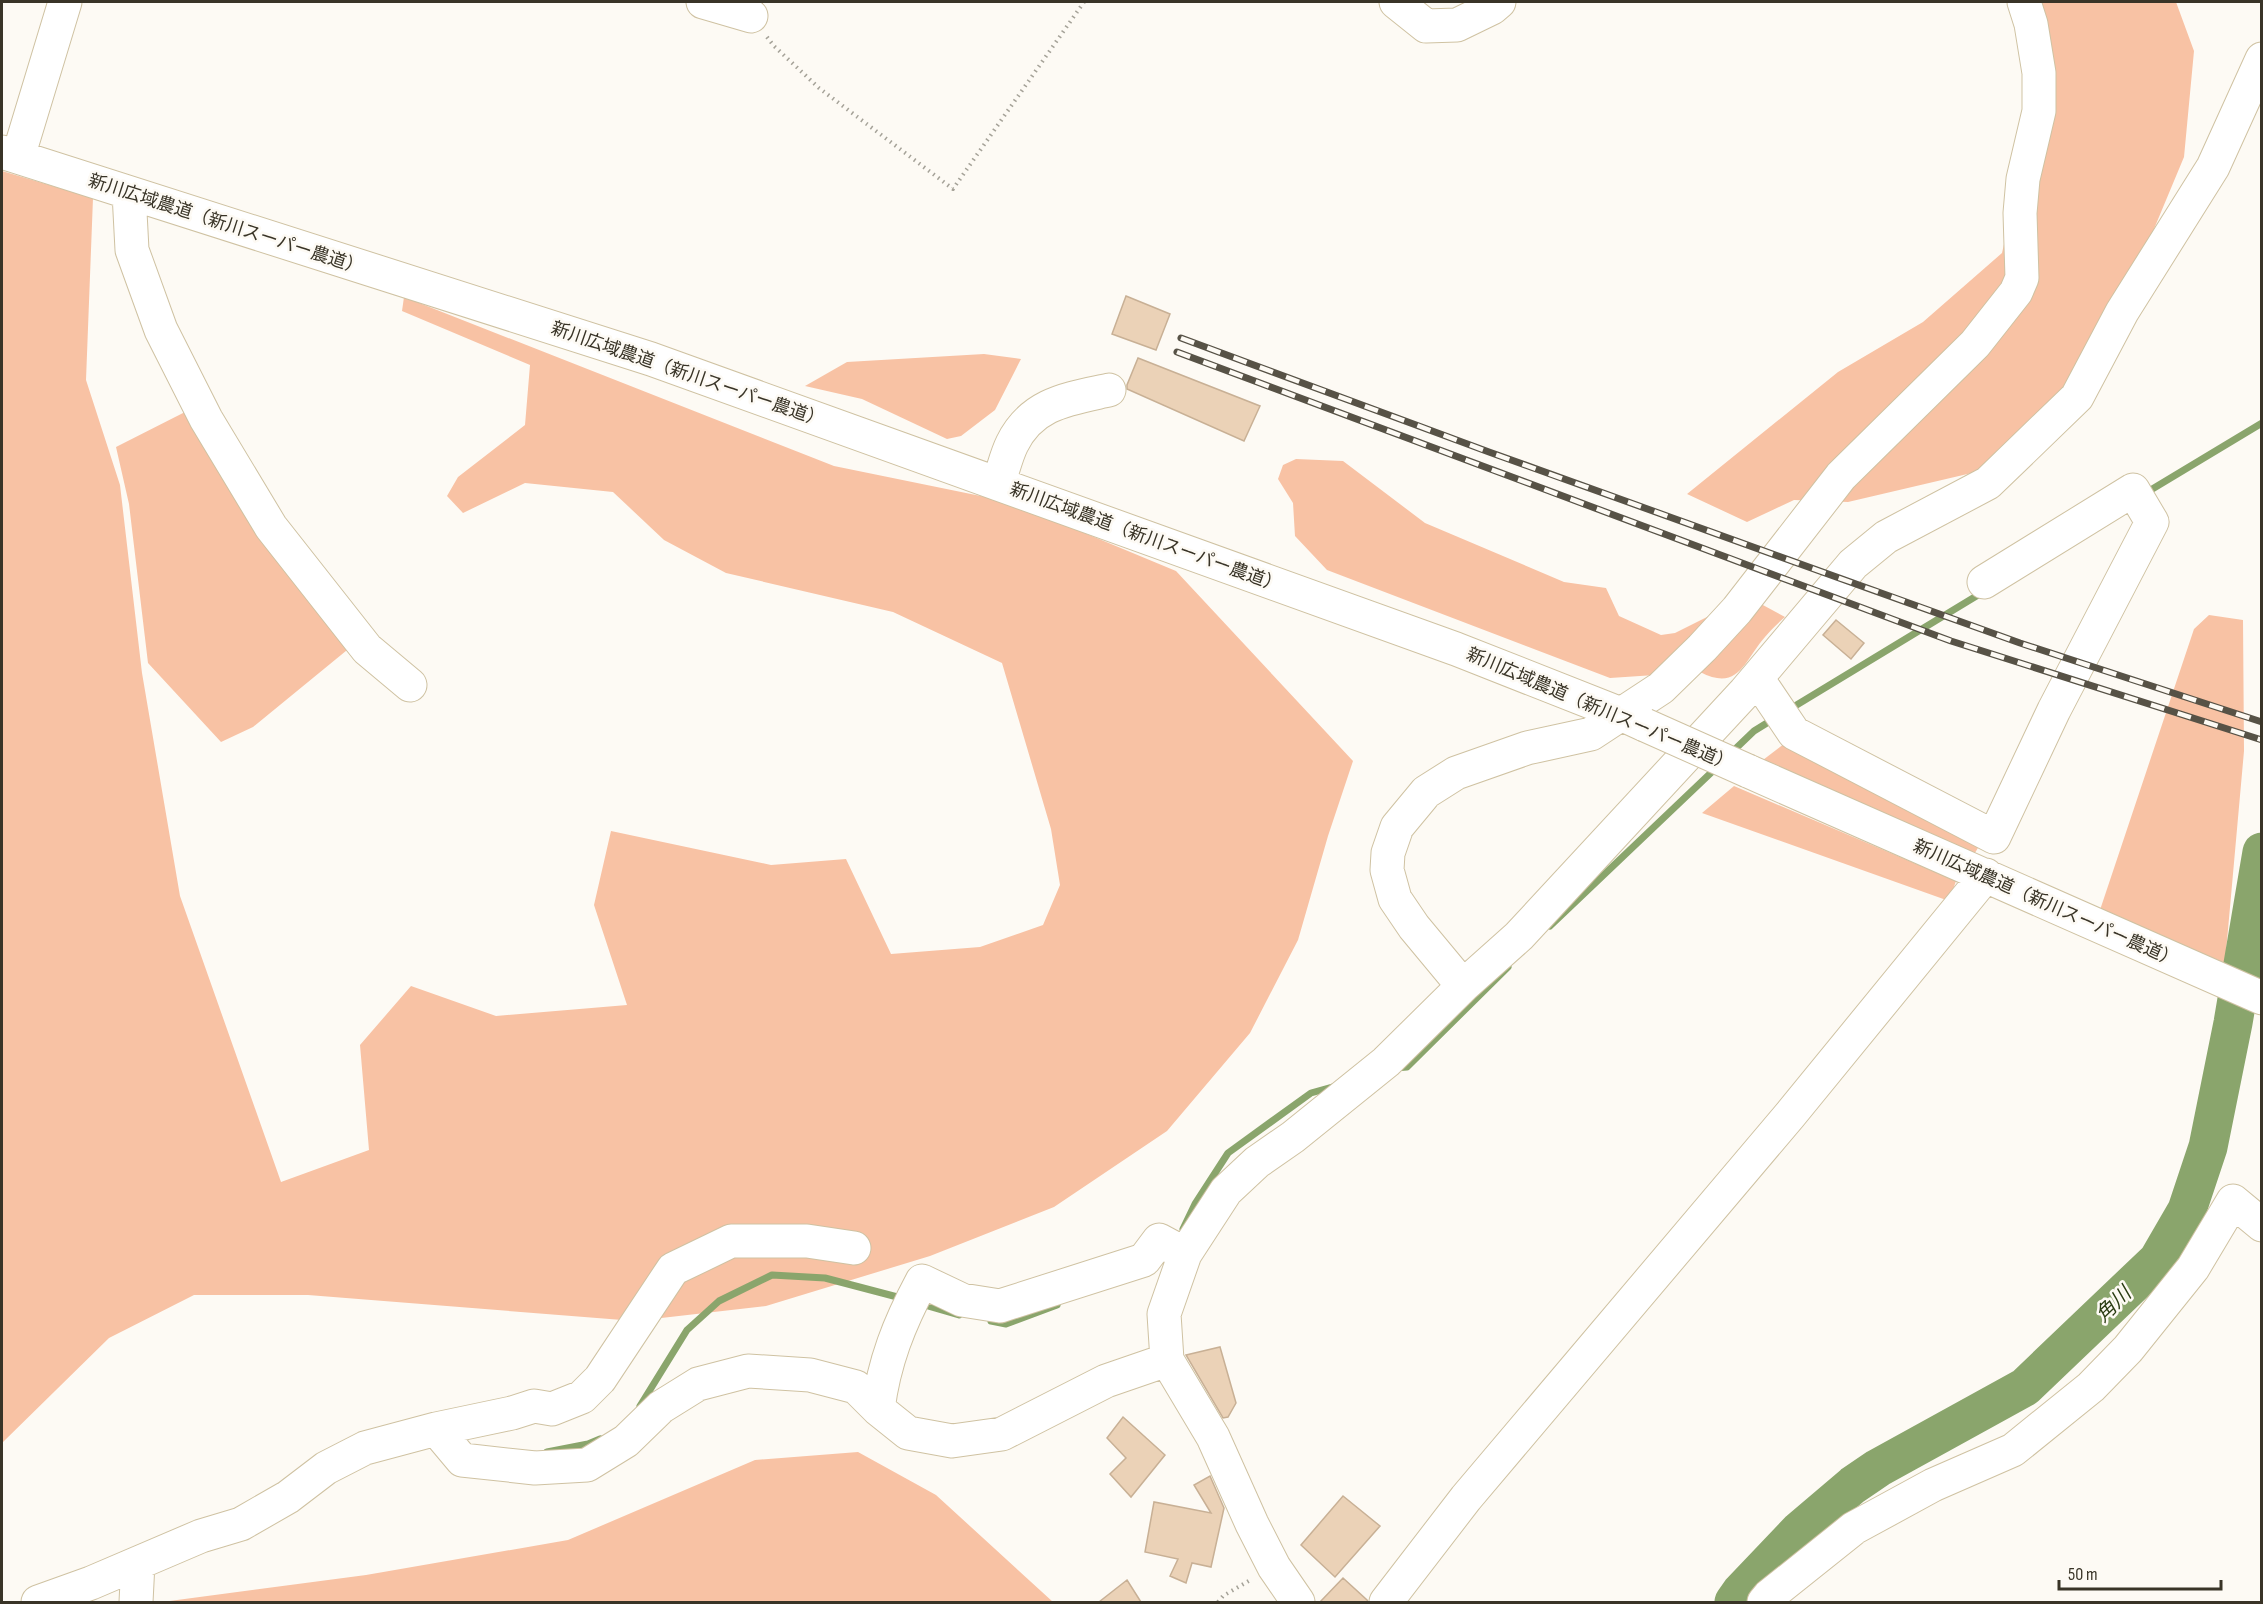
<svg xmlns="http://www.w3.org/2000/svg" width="2263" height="1604" viewBox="0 0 2263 1604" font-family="'Sofia Sans Condensed','Noto Sans JP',sans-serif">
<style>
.green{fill:#f8c2a4}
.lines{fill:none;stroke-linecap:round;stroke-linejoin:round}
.stream{stroke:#8aa56c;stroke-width:7}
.river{stroke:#8aa56c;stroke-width:39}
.building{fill:#ebd2b7;stroke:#c8b095;stroke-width:1.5}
.minor-casing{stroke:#cfc2a2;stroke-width:35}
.path{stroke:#a5a298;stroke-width:4;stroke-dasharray:1.5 4.5;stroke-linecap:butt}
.minor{stroke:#fff;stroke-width:33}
.rail-casing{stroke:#575246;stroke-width:7}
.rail{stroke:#fdfaf4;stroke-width:4.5;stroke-dasharray:14;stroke-linecap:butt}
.minor-bridge-casing{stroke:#cfc2a2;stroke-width:35;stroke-linecap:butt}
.minor-bridge{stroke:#fff;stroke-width:33}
.labels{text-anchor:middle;stroke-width:5;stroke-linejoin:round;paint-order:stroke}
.street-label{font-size:18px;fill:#393427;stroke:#fdfaf4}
.water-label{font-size:20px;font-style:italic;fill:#2a3c13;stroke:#fdfaf4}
</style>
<rect width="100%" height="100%" fill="#fdfaf4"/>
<path class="green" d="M 2025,2 L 2176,2 L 2194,51 L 2184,157 L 2101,356 L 1976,472 L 1848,502 L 1794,500 L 1747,522 L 1687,494 L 1838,372 L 1923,322 L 2002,253 L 2029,132 Z
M 2,171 L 93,198 L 86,380 L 120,485 L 142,673 L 180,896 L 281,1182 L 369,1150 L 360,1045 L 411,986 L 496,1016 L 627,1005 L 594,905 L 611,831 L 771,865 L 846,859 L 891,954 L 980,947 L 1043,925 L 1060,885 L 1051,829 L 1002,663 L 893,612 L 726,573 L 664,540 L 613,492 L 525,483 L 463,513 L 447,496 L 458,477 L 525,425 L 530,365 L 402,311 L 404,297 L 834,466 L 1010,502 L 1176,571 L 1353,761 L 1328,836 L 1298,940 L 1250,1033 L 1167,1131 L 1054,1207 L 930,1256 L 766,1306 L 635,1321 L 308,1295 L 194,1295 L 109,1338 L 2,1443 Z
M 984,354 L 1021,359 L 995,410 L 961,436 L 947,439 L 862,399 L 805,386 L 847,362 Z
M 187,411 L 352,646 L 253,727 L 221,742 L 148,663 L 129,504 L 116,447 Z
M 1296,459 L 1343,461 L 1425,523 L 1564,582 L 1606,588 L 1619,616 L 1661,635 L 1675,633 L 1715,613 L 1735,590 L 1785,617 C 1778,623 1771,630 1765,637 C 1744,661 1739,692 1700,672 L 1610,678 L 1327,570 L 1295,536 L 1293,503 L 1278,479 L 1283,465 Z
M 2209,615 L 2243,620 L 2244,751 L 2225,963 L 2100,910 L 2194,629 Z
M 1789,740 L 1982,841 L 1972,858 L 1759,763 Z
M 1734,786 L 1956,881 L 1949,901 L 1702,813 Z
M 858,1452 L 936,1495 L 1053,1602 L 162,1602 L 366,1575 L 568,1540 L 755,1460 Z"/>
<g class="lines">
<path class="stream" d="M 2144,494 L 2262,423
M 1790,709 L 1983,592
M 1730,754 L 1754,731 L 1775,718
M 1550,926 L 1716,768
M 1395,1068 L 1407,1067 L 1508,967
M 1183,1229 L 1195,1204 L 1228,1153 L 1311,1093 L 1336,1086
M 921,1304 L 959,1315
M 991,1321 L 1006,1324 L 1057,1305
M 640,1406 L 687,1330 L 719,1301 L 772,1275 L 825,1278 L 905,1299
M 547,1452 L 588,1444 L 600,1439"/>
<path class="river" d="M 1734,1602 L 1741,1592 L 1800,1530 L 1853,1485 L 1878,1468 L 2025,1387 L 2158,1260 L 2187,1210 L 2208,1147 L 2233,1023 L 2262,852"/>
</g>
<path class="building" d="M 1126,296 L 1170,314 L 1156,350 L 1112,334 Z
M 1138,358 L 1260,406 L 1244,441 L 1127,389 L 1127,385 Z
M 1836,620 L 1864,643 L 1851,659 L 1823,635 Z
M 1220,1347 L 1236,1403 L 1228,1417 L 1223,1418 L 1186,1355 Z
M 1123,1417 L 1165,1455 L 1131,1497 L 1110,1474 L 1126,1458 L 1107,1438 Z
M 1210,1476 L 1224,1508 L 1211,1567 L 1192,1563 L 1186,1583 L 1170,1576 L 1178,1559 L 1145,1552 L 1154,1502 L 1211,1513 L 1194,1485 Z
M 1343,1496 L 1380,1526 L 1335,1577 L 1301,1545 Z
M 1343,1578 L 1367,1600 L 1368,1602 L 1320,1602 Z
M 1127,1580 L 1141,1602 L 1099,1602 Z"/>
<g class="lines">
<g class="minor-casing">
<path id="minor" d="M 703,2 L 751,16
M 1396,2 L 1426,26 L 1457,25 L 1492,8 L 1499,2
M 2,152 L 651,359 L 1456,649 L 1621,714 L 1645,725
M 18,157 L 65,2
M 129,193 L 132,250 L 161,330 L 206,419 L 271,527 L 367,649 L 410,685
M 998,484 C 1003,471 1006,456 1012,444 C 1032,403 1068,399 1109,390
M 1757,678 L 1794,733 L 1994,837 L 2054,710 L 2152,522 L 2133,490 L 1984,582
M 1748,771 L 2262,998
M 1463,986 L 1414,927 L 1395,899 L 1387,870 L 1388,853 L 1397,827 L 1426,792 L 1456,773 L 1527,748 L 1591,734 L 1661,688 L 1702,648 L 1737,610 L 1841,476 L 1975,344 L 2016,292 L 2022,278 L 2020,213 L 2023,179 L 2039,111 L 2039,73 L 2031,24 L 2024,2
M 878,1409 C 884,1362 899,1324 922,1281 L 962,1300 L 1000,1306 L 1144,1260 L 1159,1240 L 1185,1254
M 436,1429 L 512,1413 L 534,1406 L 552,1409 L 582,1397 L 600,1379 L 673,1269 L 731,1241 L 807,1241 L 854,1248
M 38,1602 L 91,1583 L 201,1536 L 241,1524 L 288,1497 L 326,1468 L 365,1448 L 436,1429 L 462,1460 L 535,1468 L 587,1465 L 626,1441 L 661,1407 L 698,1384 L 748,1371 L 810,1375 L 856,1387 L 878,1409 L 908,1433 L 952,1441 L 1002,1434 L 1106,1381 L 1167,1360
M 136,1602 L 138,1563
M 1298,1602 L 1274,1567 L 1252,1524 L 1213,1437 L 1167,1360 L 1164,1314 L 1185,1254 L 1226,1191 L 1257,1162 L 1293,1137 L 1386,1062 L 1463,986 L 1519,936 L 1745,692 L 1853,564 L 1886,537 L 1988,483 L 2077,397 L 2122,312 L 2213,167 L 2262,59
M 1386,1602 L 1466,1498 L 1790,1115 L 1986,875
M 1764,1602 L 1769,1596 L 1854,1528 L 1933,1485 L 2013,1450 L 2091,1387 L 2128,1349 L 2193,1268 L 2233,1201 L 2262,1225"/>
</g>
<path class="path" d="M 767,37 L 774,46 L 819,88 L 953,189 L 1084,2
M 1218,1602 L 1223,1596 L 1252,1579"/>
<use href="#minor" class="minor"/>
<g class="rail-casing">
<path id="rail" d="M 1181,338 L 1489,452 L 2020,643 L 2262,722
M 1177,352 L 1951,641 L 2262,740"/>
</g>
<use href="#rail" class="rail"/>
<g class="minor-bridge-casing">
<path id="minor-bridge" d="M 1645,725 L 1748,771"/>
</g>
<use href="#minor-bridge" class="minor-bridge"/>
</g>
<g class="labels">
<g class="street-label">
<text transform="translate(226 224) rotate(18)" y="6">新川広域農道（新川スーパー農道）</text>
<text transform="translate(688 374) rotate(19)" y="6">新川広域農道（新川スーパー農道）</text>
<text transform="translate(1146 537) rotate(20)" y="6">新川広域農道（新川スーパー農道）</text>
<text transform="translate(1600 709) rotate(23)" y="6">新川広域農道（新川スーパー農道）</text>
<text transform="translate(2046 903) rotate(24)" y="6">新川広域農道（新川スーパー農道）</text>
</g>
<g class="water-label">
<text transform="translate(2113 1304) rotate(-44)" y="7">角川</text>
</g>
</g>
<rect width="2263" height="1604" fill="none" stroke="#393427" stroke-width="6"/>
<path d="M2059 1580v9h162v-9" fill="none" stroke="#393427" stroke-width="3"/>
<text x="2068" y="1580" font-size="18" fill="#393427" stroke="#fdfaf4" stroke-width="4.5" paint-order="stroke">50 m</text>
</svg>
